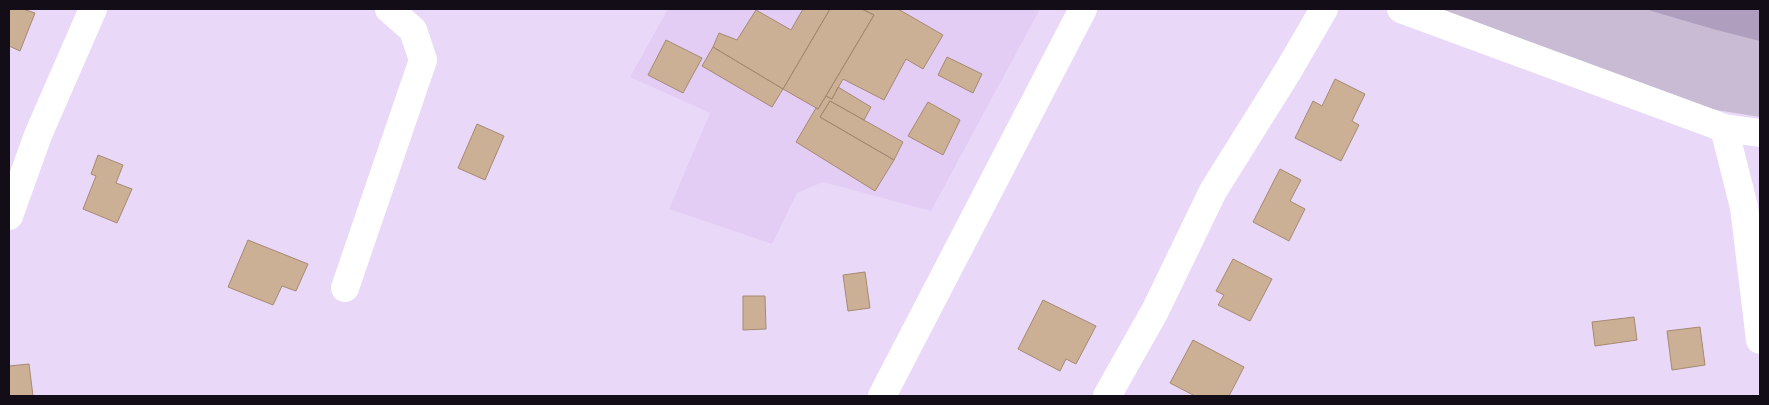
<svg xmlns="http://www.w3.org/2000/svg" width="1769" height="405" viewBox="0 0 1769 405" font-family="'Roboto Condensed',sans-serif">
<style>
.built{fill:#e3cdf5}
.green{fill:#c8bbd3}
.forest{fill:#af9ebe}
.building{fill:#ccb096;stroke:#a58a71}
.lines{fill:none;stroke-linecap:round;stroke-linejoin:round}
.minor{stroke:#fff;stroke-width:28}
.tertiary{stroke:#fff;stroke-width:28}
</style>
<rect width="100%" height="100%" fill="#ead8f9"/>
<path class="built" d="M 668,9 L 1040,9 L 931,211 L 823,182 L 797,193 L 772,244 L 669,209 L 710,113 L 630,77 Z"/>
<path class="green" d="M 1418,9 L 1760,9 L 1760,117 L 1698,107 Z"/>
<path class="forest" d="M 1645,9 L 1760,9 L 1760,41 L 1713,29 Z"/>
<path class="building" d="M 9,9 L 23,9 L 35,13 L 20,51 L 9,46 Z
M 803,9 L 830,9 L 783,89 L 713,47 L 719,33 L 737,40 L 756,10 L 791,30 Z
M 830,9 L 862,9 L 874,15 L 818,109 L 783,89 Z
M 862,9 L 898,9 L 943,35 L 923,69 L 906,59 L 884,100 L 843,79 L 832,99 L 826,96 L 874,15 Z
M 666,40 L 702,58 L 683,93 L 648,75 Z
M 713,47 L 783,89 L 772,107 L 702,66 Z
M 947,57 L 982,74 L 973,93 L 938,75 Z
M 1335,79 L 1365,94 L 1352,121 L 1359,125 L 1341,161 L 1295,138 L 1313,101 L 1322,106 Z
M 838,87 L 871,107 L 864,120 L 830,101 L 820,117 L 894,160 L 875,191 L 796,142 L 816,108 L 818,109 L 826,96 L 832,99 Z
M 830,101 L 903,142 L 894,160 L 820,117 Z
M 928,102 L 960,120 L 943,155 L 908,136 Z
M 477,124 L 504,136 L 485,180 L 458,168 Z
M 98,155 L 123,165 L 116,183 L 132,189 L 117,223 L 83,209 L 96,176 L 91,174 Z
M 1280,169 L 1301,180 L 1290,201 L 1305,209 L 1289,241 L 1253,222 Z
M 248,240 L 308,264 L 296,291 L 282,286 L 273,305 L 228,287 Z
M 1233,259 L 1272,279 L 1250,321 L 1218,305 L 1224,295 L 1216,291 Z
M 865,272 L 870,308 L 848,311 L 843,275 Z
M 743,296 L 765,296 L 766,329 L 743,330 Z
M 1043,300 L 1096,326 L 1076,364 L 1066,359 L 1060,371 L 1018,349 Z
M 1634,317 L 1637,340 L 1595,346 L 1592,322 Z
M 1700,327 L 1705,365 L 1672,370 L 1667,331 Z
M 1193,340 L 1244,367 L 1229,396 L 1195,396 L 1170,383 Z
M 29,364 L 33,396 L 37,396 L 9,396 L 9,366 Z"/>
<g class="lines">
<path class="minor" d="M 1401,9 L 1724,128 L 1760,133
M 1724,128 L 1744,207 L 1760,340
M 9,216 L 38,135 L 93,9
M 345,288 L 423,60 L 413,30 L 389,9
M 1107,396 L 1155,311 L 1213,191 L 1288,71 L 1324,9"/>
<path class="tertiary" d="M 882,396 L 1083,9"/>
</g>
<rect width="1769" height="405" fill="none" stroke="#130d18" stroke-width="20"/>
</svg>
